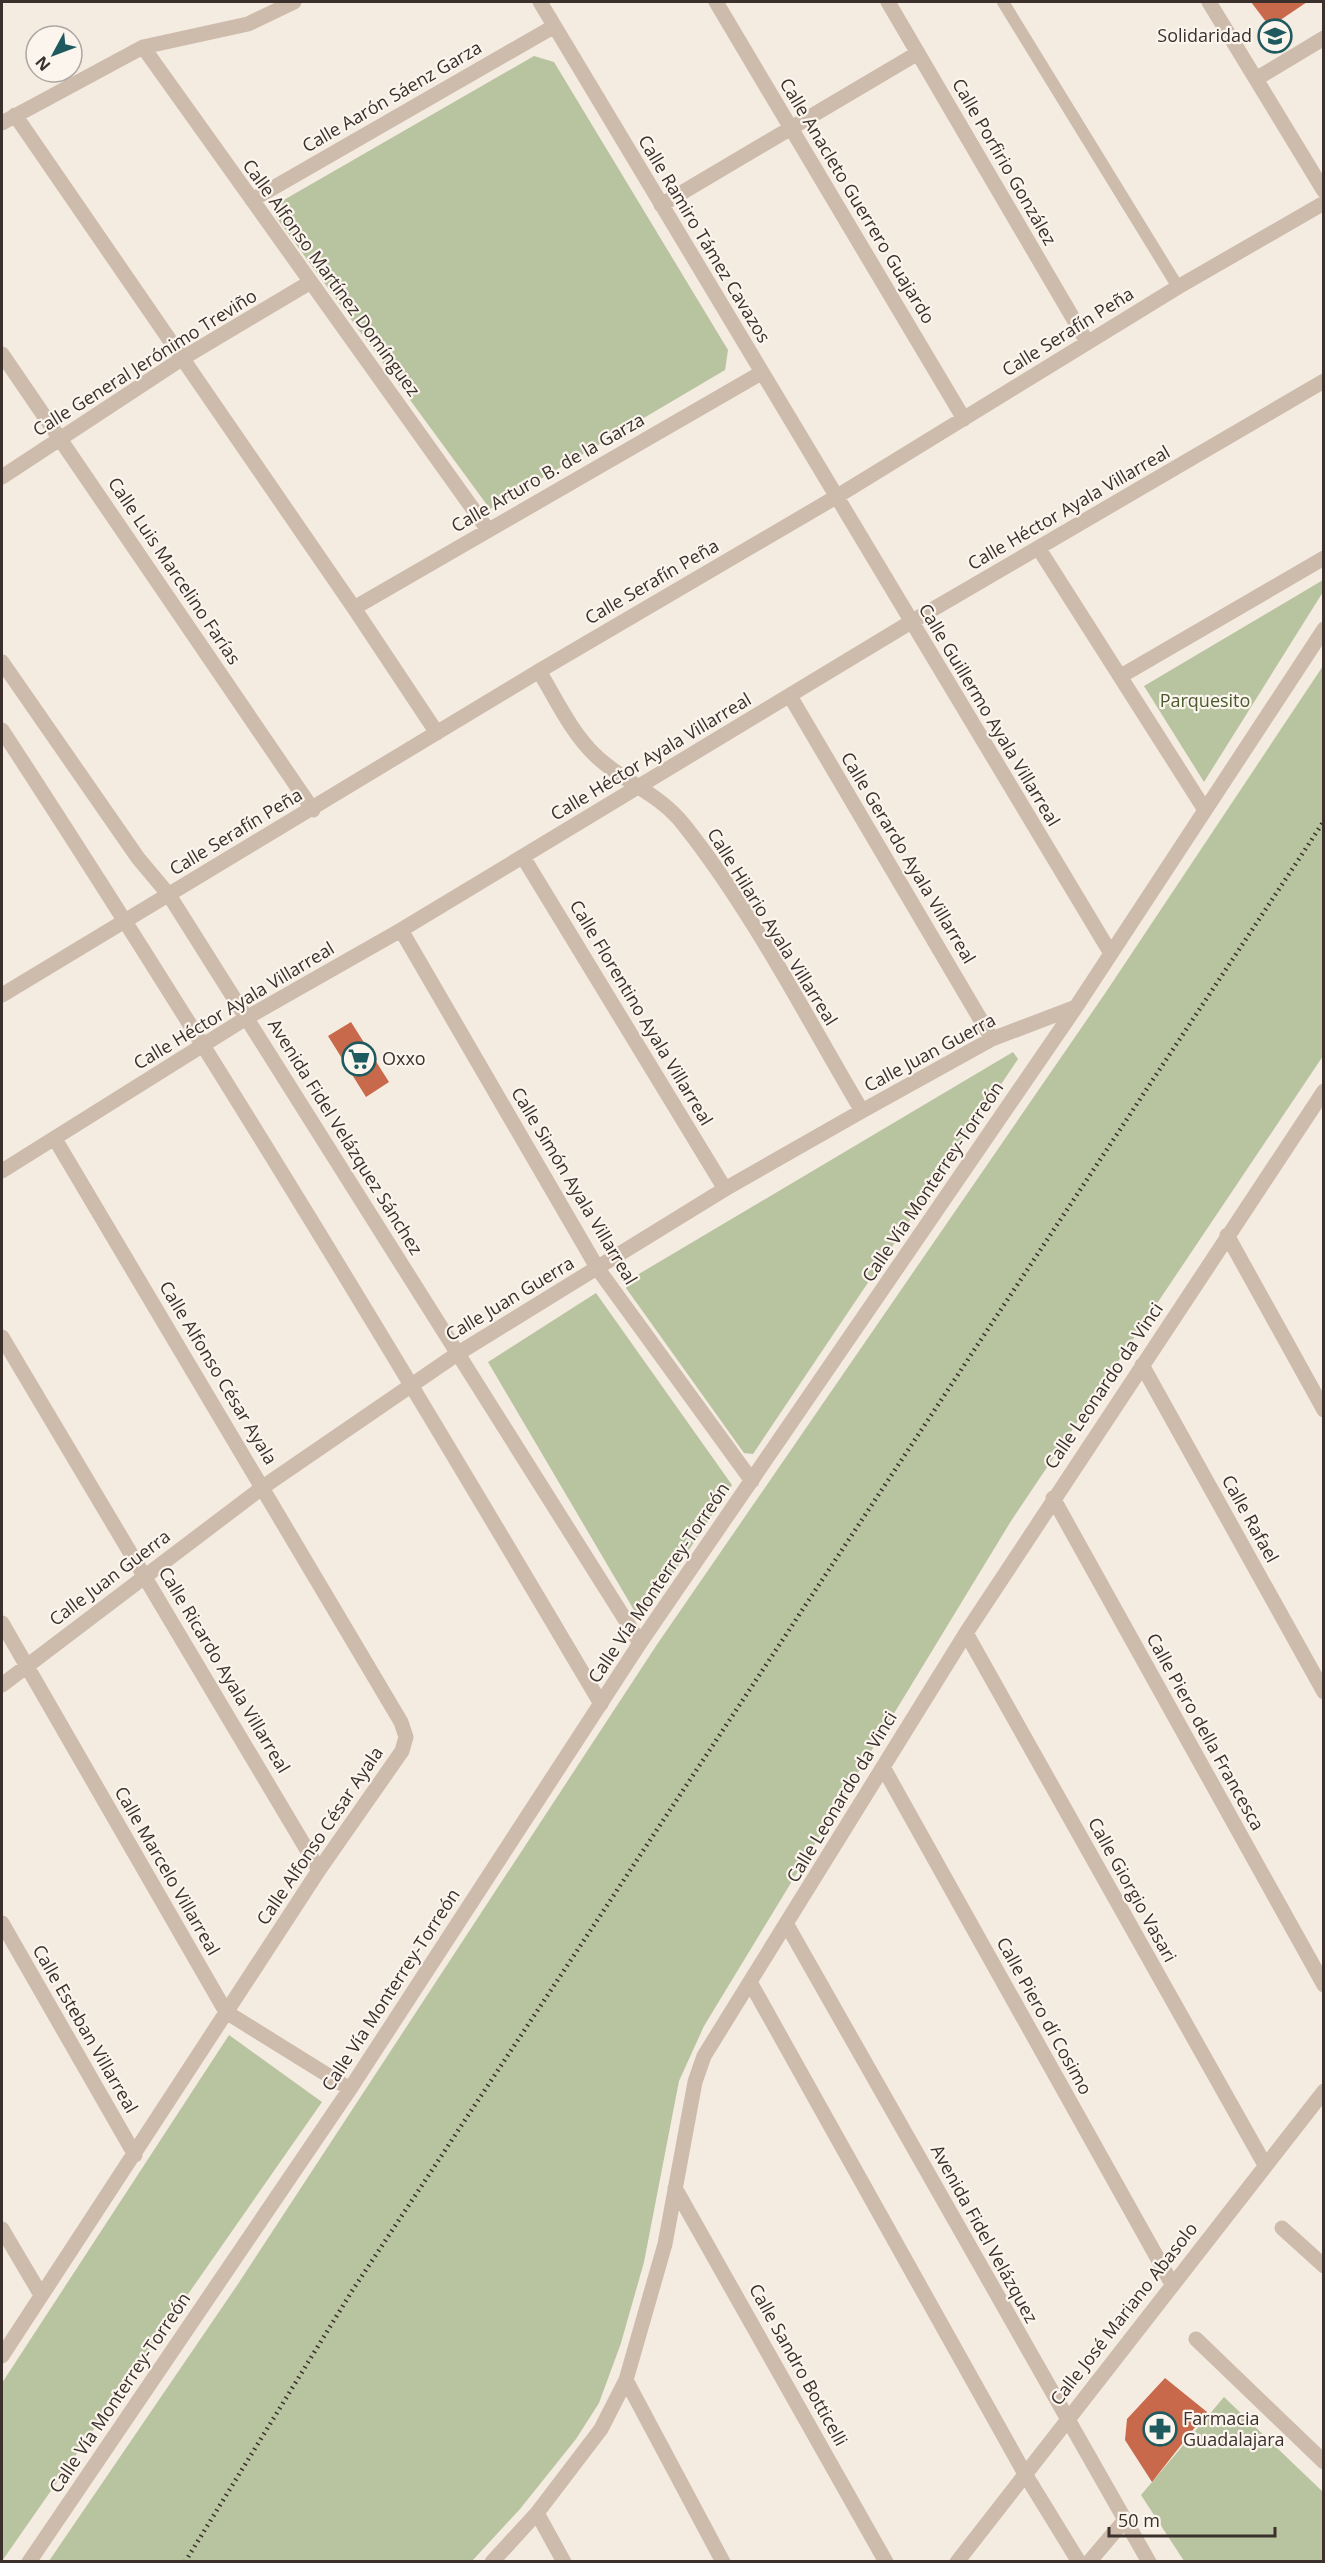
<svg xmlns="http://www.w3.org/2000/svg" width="1325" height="2563" viewBox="0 0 1325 2563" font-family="'Open Sans',sans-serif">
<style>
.green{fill:#b8c4a0}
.building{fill:#c8694b}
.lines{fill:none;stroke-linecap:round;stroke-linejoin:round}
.service{stroke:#cdbbac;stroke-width:12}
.minor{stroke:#cdbbac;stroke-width:15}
.tertiary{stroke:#cdbbac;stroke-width:15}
.rail{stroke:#3b302b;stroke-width:4.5;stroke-dasharray:1.5 4.5;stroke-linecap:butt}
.labels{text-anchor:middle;stroke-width:4.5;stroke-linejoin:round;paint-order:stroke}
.poi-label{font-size:18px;fill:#3b302b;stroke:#fbf5ee;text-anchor:start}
.street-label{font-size:18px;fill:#3b302b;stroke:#fbf5ee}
.park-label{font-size:18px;fill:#4a5a2e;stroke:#fbf5ee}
</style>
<rect width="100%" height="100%" fill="#f4ebe1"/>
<path class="green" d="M 534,56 L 554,62 L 728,350 L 725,370 L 490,509 L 276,217 L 282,201 Z
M 1323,580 L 1323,592 L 1204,782 L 1144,686 Z
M 1323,666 L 1323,1056 L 1011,1521 L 704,2026 L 679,2081 L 644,2262 L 621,2343 L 599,2403 L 576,2439 L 520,2509 L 472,2561 L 49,2561 L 238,2284 L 656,1646 L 1106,992 Z
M 1013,1052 L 1018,1059 L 753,1454 L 744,1453 L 626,1288 L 627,1281 Z
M 596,1293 L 732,1485 L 641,1622 L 488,1362 Z
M 229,2035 L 322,2102 L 2,2561 L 2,2383 Z
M 1224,2397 L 1323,2492 L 1323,2561 L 1184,2561 L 1141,2495 Z"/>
<path class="building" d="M 1251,2 L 1307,2 L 1270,27 Z
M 351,1022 L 389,1082 L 366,1097 L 328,1036 Z
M 1165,2378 L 1207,2412 L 1152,2482 L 1125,2440 L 1127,2419 Z"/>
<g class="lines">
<path class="service" d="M 1003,2 L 1178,287"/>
<path class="minor" d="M 540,2 L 1110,952
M 716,2 L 964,419
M 888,2 L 1087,342
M 1209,2 L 1324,191
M 143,47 L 488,530
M 1256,79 L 1324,38
M 15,115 L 354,608 L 437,733
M 2,123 L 143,47 L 248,24 L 294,2
M 252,200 L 553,27
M 661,205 L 918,53
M 2,354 L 313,810
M 2,477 L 183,358 L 309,283
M 1039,549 L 1205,810
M 354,608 L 761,373
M 539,671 C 556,699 571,732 595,755 C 622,782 658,792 684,825 C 753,912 805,1015 862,1111
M 1121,676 L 1324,558
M 790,696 L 992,1039
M 523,857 L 725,1189
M 401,930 L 598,1269 L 752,1481
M 2,995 L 539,671 L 836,497 L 1178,287 L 1324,203
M 2,1171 L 248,1017 L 401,930 L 911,622 L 1324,381
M 1227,1235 L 1324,1410
M 2,1337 L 319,1870
M 1142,1365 L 1324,1692
M 1053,1498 L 1324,1985
M 2,1623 L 226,2012 L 350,2089
M 966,1633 L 1265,2165
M 2,1685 L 263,1487 L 457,1354 L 725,1189 L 862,1111 L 992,1039 L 1076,1007
M 883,1767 L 1172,2284
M 2,1923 L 135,2155
M 675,2188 L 886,2562
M 1282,2228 L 1324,2266
M 2,2229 L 41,2295
M 1196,2339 L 1324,2462
M 2,2356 L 319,1870 L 402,1751 L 406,1737 L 401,1722 L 55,1139
M 626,2380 L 723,2562
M 537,2513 L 564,2562
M 29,2562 L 350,2089 L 640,1643 L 1076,1007 L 1324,629
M 492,2562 L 537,2513 L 601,2429 L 626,2380 L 665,2244 L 695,2082 L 704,2056 L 966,1633 L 1324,1091
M 957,2562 L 1324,2091
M 1089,2562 L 1124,2521"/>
<path class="tertiary" d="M 2,662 L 138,858 L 169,895 L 640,1643
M 2,730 C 210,1049 407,1375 601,1704
M 787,1925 L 1149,2562
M 750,1982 L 1025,2474 L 1079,2562"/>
<path class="rail" d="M 185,2562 L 352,2291 L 1324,821"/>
</g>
<defs>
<g id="school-ring" transform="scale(1.725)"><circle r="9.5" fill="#fbf5ee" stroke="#1f5a5e" stroke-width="1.5"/><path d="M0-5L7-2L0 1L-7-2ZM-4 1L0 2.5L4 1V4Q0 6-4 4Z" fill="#1f5a5e"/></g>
<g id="supermarket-ring" transform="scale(1.725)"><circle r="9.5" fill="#fbf5ee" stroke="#1f5a5e" stroke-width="1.5"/><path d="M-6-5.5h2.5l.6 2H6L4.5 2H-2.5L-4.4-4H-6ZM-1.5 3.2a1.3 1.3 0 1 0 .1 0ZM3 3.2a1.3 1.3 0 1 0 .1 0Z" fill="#1f5a5e"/></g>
<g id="pharmacy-ring" transform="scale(1.725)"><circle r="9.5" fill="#fbf5ee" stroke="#1f5a5e" stroke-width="1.5"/><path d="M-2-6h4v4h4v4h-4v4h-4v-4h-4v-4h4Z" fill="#1f5a5e"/></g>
</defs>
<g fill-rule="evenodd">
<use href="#school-ring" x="1275" y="36"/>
<use href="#supermarket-ring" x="359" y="1059"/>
<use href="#pharmacy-ring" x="1160" y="2429"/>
</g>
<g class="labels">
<g class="poi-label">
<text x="1252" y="42" text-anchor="end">Solidaridad</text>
<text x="382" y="1065">Oxxo</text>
<text x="1183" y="2425">Farmacia<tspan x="1183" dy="21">Guadalajara</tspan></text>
</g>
<g class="street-label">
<text transform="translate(392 97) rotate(-30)" y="6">Calle Aarón Sáenz Garza</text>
<text transform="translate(1004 162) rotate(60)" y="6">Calle Porfirio González</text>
<text transform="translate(857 201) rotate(59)" y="6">Calle Anacleto Guerrero Guajardo</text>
<text transform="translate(704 239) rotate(59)" y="6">Calle Ramiro Támez Cavazos</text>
<text transform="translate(331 278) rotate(54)" y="6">Calle Alfonso Martínez Domínguez</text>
<text transform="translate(1068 332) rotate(-32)" y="6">Calle Serafín Peña</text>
<text transform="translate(145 363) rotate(-32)" y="6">Calle General Jerónimo Treviño</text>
<text transform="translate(548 473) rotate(-30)" y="6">Calle Arturo B. de la Garza</text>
<text transform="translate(1069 508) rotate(-30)" y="6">Calle Héctor Ayala Villarreal</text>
<text transform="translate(174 571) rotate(56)" y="6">Calle Luis Marcelino Farías</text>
<text transform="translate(652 582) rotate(-30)" y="6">Calle Serafín Peña</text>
<text transform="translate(989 715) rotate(59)" y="6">Calle Guillermo Ayala Villarreal</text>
<text transform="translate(651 757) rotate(-31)" y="6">Calle Héctor Ayala Villarreal</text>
<text transform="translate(236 832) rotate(-31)" y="6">Calle Serafín Peña</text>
<text transform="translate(908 858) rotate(59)" y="6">Calle Gerardo Ayala Villarreal</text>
<text transform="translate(772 927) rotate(58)" y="6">Calle Hilario Ayala Villarreal</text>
<text transform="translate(234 1006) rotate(-31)" y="6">Calle Héctor Ayala Villarreal</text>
<text transform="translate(641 1013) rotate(59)" y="6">Calle Florentino Ayala Villarreal</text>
<text transform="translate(930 1053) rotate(-28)" y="6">Calle Juan Guerra</text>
<text transform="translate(345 1137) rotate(58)" y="6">Avenida Fidel Velázquez Sánchez</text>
<text transform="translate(933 1182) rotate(-56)" y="6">Calle Vía Monterrey-Torreón</text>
<text transform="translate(574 1186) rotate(59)" y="6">Calle Simón Ayala Villarreal</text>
<text transform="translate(510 1299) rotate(-31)" y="6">Calle Juan Guerra</text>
<text transform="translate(218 1373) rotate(59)" y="6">Calle Alfonso César Ayala</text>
<text transform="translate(1104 1386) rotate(-56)" y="6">Calle Leonardo da Vinci</text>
<text transform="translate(1250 1519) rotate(61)" y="6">Calle Rafael</text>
<text transform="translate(110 1578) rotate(-37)" y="6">Calle Juan Guerra</text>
<text transform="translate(659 1583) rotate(-56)" y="6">Calle Vía Monterrey-Torreón</text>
<text transform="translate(224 1670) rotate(59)" y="6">Calle Ricardo Ayala Villarreal</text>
<text transform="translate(1205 1732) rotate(61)" y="6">Calle Piero della Francesca</text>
<text transform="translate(842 1797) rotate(-59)" y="6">Calle Leonardo da Vinci</text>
<text transform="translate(320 1836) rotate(-56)" y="6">Calle Alfonso César Ayala</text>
<text transform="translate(167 1871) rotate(60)" y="6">Calle Marcelo Villarreal</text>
<text transform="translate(1132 1890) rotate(61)" y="6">Calle Giorgio Vasari</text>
<text transform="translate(391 1990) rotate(-57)" y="6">Calle Vía Monterrey-Torreón</text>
<text transform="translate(1044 2016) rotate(61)" y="6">Calle Piero dí Cosimo</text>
<text transform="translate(85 2029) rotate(60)" y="6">Calle Esteban Villarreal</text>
<text transform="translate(984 2234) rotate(61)" y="6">Avenida Fidel Velázquez</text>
<text transform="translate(1124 2314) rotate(-52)" y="6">Calle José Mariano Abasolo</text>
<text transform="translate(798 2365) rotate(61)" y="6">Calle Sandro Botticelli</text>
<text transform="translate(120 2393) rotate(-56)" y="6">Calle Vía Monterrey-Torreón</text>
</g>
<g class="park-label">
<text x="1205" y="707">Parquesito</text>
</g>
</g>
<rect width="1325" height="2563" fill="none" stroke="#3b302b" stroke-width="6"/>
<g transform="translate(54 54) rotate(229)"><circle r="28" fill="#fbf5ee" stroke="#aea6a0" stroke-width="1.5"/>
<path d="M0-4.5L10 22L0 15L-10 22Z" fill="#1f5a5e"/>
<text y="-9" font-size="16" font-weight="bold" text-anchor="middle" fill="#3b302b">N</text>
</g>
<path d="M1109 2527v9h166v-9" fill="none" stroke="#3b302b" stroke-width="3"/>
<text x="1118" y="2527" font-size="18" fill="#3b302b" stroke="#fbf5ee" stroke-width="4.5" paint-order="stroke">50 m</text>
</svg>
